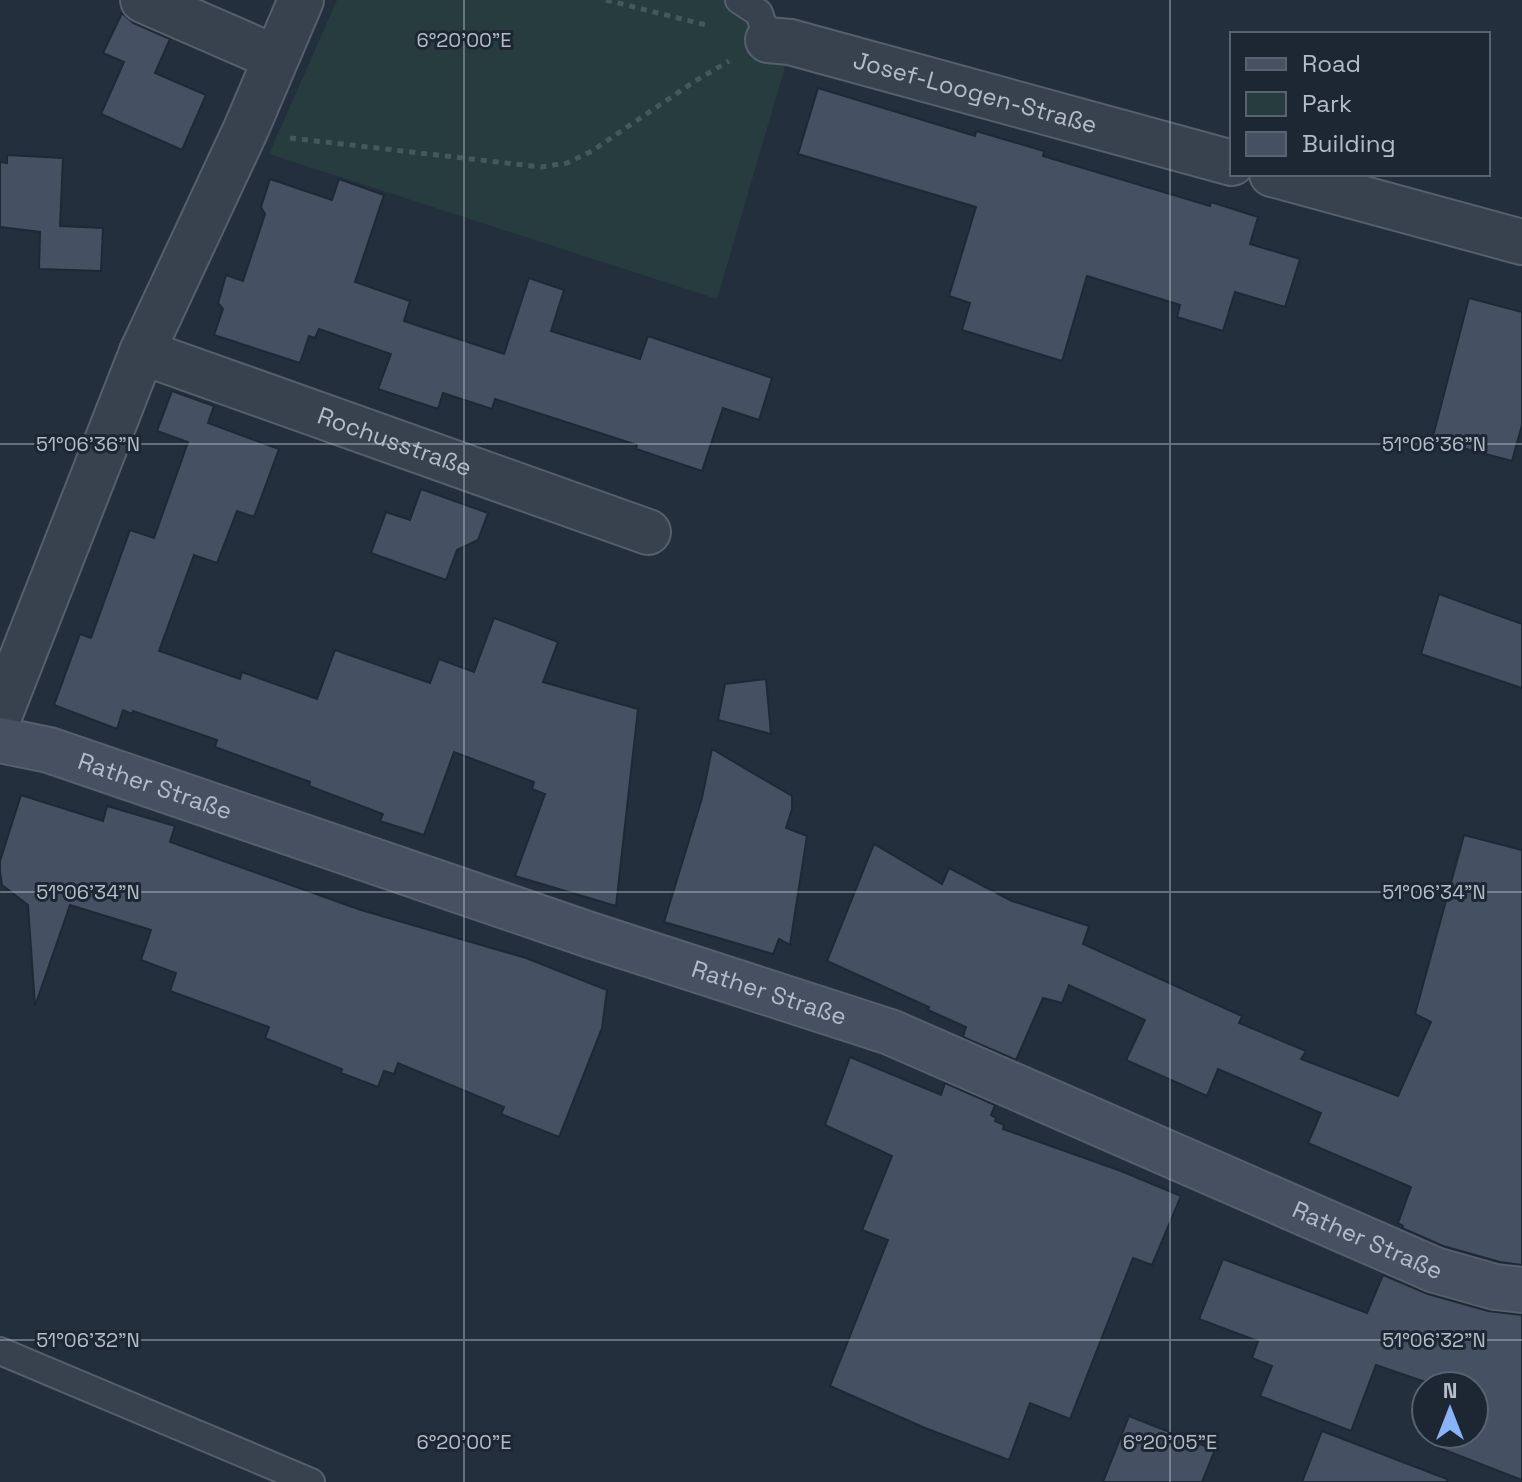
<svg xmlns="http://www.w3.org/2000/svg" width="1522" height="1482" viewBox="0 0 1522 1482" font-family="'Space Grotesk',sans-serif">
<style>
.green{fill:#263c3f}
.building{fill:#455162;stroke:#1f2835;stroke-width:2}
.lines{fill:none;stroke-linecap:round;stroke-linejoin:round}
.service-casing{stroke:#565f6c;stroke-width:30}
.minor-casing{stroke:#565f6c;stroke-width:48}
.secondary-casing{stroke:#565f6c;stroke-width:48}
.path{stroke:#44595c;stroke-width:5;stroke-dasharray:6 6;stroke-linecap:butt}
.service{stroke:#38414e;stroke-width:26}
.minor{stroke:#38414e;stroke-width:44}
.secondary{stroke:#465061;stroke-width:44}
.ticks{fill:none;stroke:#b4bcc9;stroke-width:2;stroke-opacity:0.45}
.labels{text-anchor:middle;stroke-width:6;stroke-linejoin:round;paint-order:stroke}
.street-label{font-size:24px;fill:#b4bcc9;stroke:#1d2633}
.ticks-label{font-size:20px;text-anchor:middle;fill:#b4bcc9;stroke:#1d2633;stroke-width:6;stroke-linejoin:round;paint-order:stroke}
</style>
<rect width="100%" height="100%" fill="#242f3e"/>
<path class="green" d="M 337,0 L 769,0 L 753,50 L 787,60 L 717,299 L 269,154 Z"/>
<path class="building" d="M 122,13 L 133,23 L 170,39 L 155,73 L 206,95 L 182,150 L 101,114 L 124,62 L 103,53 Z
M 818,88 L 975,136 L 976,131 L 1044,151 L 1043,156 L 1210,206 L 1211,202 L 1258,217 L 1250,244 L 1300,259 L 1285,307 L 1235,292 L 1223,331 L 1177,317 L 1180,305 L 1087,276 L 1062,361 L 962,330 L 970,303 L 949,296 L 976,207 L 798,154 Z
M 7,155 L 63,158 L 60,226 L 103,228 L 101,271 L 39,269 L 40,232 L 0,227 L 0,162 L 7,163 Z
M 270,179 L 332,200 L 339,179 L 384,195 L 355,282 L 410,301 L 404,321 L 504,354 L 529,278 L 564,290 L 551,331 L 640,359 L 648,336 L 772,378 L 759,420 L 723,408 L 702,471 L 636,449 L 637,445 L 495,399 L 492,409 L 443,393 L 438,409 L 378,389 L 391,354 L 319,329 L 315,338 L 309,336 L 300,363 L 214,335 L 223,309 L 218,303 L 226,275 L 243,281 L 265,214 L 261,207 Z
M 1469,298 L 1522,312 L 1522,425 L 1512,461 L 1432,440 Z
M 172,391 L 214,406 L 208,423 L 279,449 L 254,517 L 237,511 L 217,563 L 194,555 L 159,651 L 240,679 L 242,672 L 317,699 L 335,650 L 430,683 L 439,659 L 474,672 L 494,618 L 558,642 L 543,682 L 638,709 L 616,906 L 515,876 L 545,794 L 532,789 L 534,782 L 454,752 L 424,835 L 380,821 L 383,814 L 309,786 L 310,782 L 215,747 L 217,740 L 133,711 L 132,714 L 123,710 L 117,729 L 54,705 L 80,634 L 91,638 L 130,530 L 154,538 L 188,442 L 157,431 Z
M 421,489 L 488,513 L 478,540 L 457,550 L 446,580 L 371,553 L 386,512 L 410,520 Z
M 1439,594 L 1522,624 L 1522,688 L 1421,654 Z
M 766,679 L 771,734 L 718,720 L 725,684 Z
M 712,749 L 792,796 L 792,809 L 786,828 L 807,836 L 790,945 L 779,939 L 773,954 L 664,922 L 702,798 Z
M 21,795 L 103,821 L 107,806 L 175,826 L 170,842 L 361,910 L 526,958 L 607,990 L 602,1028 L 559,1137 L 501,1114 L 504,1107 L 398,1063 L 394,1074 L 384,1071 L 378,1087 L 341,1073 L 342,1069 L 265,1038 L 269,1027 L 170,991 L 176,973 L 141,960 L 151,930 L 70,905 L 35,1006 L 28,905 L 2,885 L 0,872 L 0,861 Z
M 1464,835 L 1522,850 L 1522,1265 L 1500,1262 L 1443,1246 L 1402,1228 L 1403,1226 L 1398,1223 L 1411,1187 L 1308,1143 L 1321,1113 L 1218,1069 L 1207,1096 L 1126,1060 L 1145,1020 L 1069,985 L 1062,1003 L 1043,998 L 1016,1060 L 963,1037 L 966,1027 L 928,1010 L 929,1007 L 827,961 L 874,844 L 942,884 L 949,868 L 1012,901 L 1089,926 L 1083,944 L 1242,1016 L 1239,1023 L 1306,1051 L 1301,1059 L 1398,1096 L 1431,1022 L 1415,1014 Z
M 850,1057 L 941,1095 L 945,1083 L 995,1105 L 991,1115 L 996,1118 L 995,1121 L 1004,1125 L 1003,1129 L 1121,1171 L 1181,1196 L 1152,1265 L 1133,1258 L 1070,1419 L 1030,1403 L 1009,1460 L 925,1428 L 830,1386 L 888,1240 L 862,1230 L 892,1156 L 825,1125 Z
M 1223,1259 L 1367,1313 L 1383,1275 L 1428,1294 L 1488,1311 L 1522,1315 L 1522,1480 L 1437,1447 L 1442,1434 L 1474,1434 L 1474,1386 L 1437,1386 L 1376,1365 L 1351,1431 L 1260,1396 L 1272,1366 L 1252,1358 L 1258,1341 L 1199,1319 Z
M 1129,1416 L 1215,1450 L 1202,1482 L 1103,1482 Z
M 1322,1431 L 1447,1479 L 1447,1482 L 1302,1482 Z"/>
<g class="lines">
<g class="service-casing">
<path id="service" d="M 739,0 L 759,13 L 768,40
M 0,1351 L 311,1482"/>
</g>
<g class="minor-casing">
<g id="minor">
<path d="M 143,0 L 276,58"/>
<path id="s1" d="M 768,40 L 790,42 L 1232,163"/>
<path d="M 1272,174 L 1522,242"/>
<path id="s2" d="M 142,352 L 648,532"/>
<path d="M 0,714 L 142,352 L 246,129 L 301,0"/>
</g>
</g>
<g class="secondary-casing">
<g id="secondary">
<path id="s3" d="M 0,740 L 49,750 L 590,935 L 890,1032 L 1435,1270 L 1495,1287 L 1522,1290"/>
</g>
</g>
<path class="path" d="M 606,0 L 710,26
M 290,138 L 541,167 L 567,163 L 592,151 L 695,81 L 729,61"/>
<use href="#service" class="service"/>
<use href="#minor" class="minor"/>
<use href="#secondary" class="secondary"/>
</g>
<path class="ticks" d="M 464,0 L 464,1482M 1170,0 L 1170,1482M 0,444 L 1522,444M 0,892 L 1522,892M 0,1340 L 1522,1340"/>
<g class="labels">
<g class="street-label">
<text dy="8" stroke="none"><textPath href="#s1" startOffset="214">Josef-Loogen-Straße</textPath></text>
<text dy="8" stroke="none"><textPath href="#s2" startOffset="268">Rochusstraße</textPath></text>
<text dy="8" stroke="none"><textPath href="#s3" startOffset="162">Rather Straße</textPath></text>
<text dy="8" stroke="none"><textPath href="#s3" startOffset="810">Rather Straße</textPath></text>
<text dy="8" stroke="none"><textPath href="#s3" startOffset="1458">Rather Straße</textPath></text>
</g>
</g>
<g class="ticks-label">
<text x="464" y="47">6°20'00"E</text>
<text x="88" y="451">51°06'36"N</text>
<text x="1434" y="451">51°06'36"N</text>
<text x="88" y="899">51°06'34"N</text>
<text x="1434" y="899">51°06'34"N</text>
<text x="88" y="1347">51°06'32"N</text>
<text x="1434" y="1347">51°06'32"N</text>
<text x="464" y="1449">6°20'00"E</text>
<text x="1170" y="1449">6°20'05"E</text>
</g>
<rect x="1230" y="32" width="260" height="144" fill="#1d2633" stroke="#59626f" stroke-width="2"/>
<rect x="1246" y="58" width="40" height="12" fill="#465061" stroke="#59626f" stroke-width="2"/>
<text x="1302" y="72" font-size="24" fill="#b4bcc9">Road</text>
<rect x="1246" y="92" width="40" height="24" fill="#263c3f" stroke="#59626f" stroke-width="2"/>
<text x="1302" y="112" font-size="24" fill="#b4bcc9">Park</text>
<rect x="1246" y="132" width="40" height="24" fill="#455162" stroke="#59626f" stroke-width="2"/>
<text x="1302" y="152" font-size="24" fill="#b4bcc9">Building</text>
<g transform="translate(1450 1410)"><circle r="38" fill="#1d2633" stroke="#59626f" stroke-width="2"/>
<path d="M0-6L14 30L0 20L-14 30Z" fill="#8ab4f8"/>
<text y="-12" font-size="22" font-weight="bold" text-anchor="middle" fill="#b4bcc9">N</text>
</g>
</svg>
